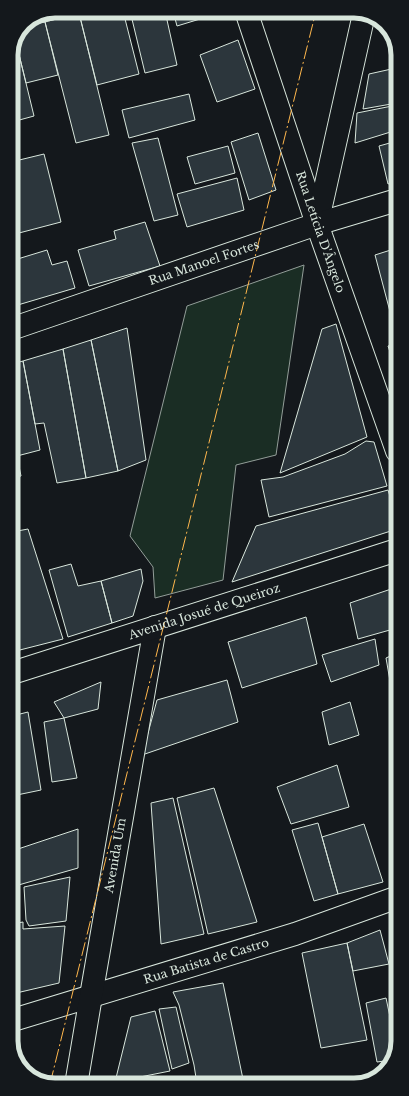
<svg xmlns="http://www.w3.org/2000/svg" width="409" height="1096" viewBox="0 0 409 1096" font-family="'Libre Baskerville',serif">
<style>
.green{fill:#1a2d24;stroke:#939e99}
.building{fill:#2c363c;stroke:#d8e6dc}
.lines{fill:none;stroke-linecap:round;stroke-linejoin:round}
.street-casing{stroke:#d8e6dc;stroke-width:24}
.primary-casing{stroke:#d8e6dc;stroke-width:24}
.street{stroke:#14181c;stroke-width:22}
.primary{stroke:#14181c;stroke-width:22}
.power{stroke:#ffb74d;stroke-width:1;stroke-dasharray:14 3 2 3;stroke-linecap:butt}
.labels{text-anchor:middle;stroke-width:3;stroke-linejoin:round;paint-order:stroke}
.street-label{font-size:12px;fill:#d8e6dc;stroke:#14181c}
.rim{fill:none;stroke:#d8e6dc;stroke-width:5}
</style>
<rect width="100%" height="100%" fill="#14181c"/>
<path class="green" d="M 304,265 L 276,455 L 236,465 L 223,580 L 155,598 L 153,567 L 130,536 L 187,306 Z"/>
<path class="building" d="M 86,11 L 123,11 L 139,74 L 97,85 L 79,13 Z
M 130,11 L 165,11 L 177,65 L 145,73 Z
M 173,11 L 223,11 L 223,12 L 177,26 Z
M 79,13 L 109,135 L 76,143 L 45,22 Z
M 45,22 L 58,75 L 26,83 L 16,42 L 22,27 Z
M 238,40 L 255,89 L 217,102 L 200,55 Z
M 16,42 L 34,116 L 12,122 L 11,53 Z
M 396,68 L 397,103 L 363,109 L 369,74 Z
M 189,94 L 195,120 L 129,138 L 122,110 Z
M 397,105 L 397,130 L 355,143 L 357,113 Z
M 258,133 L 276,190 L 249,200 L 231,142 Z
M 158,138 L 178,215 L 154,221 L 132,143 Z
M 397,141 L 397,181 L 388,184 L 379,146 Z
M 228,146 L 235,173 L 195,184 L 187,157 Z
M 44,154 L 61,222 L 19,233 L 11,202 L 11,162 Z
M 237,178 L 244,210 L 187,227 L 177,194 Z
M 145,222 L 160,266 L 89,286 L 78,250 L 116,239 L 114,231 Z
M 397,248 L 397,338 L 375,255 Z
M 47,250 L 52,265 L 67,261 L 75,288 L 11,307 L 11,261 Z
M 336,324 L 367,437 L 280,473 L 322,329 Z
M 127,328 L 146,460 L 118,471 L 91,340 Z
M 91,340 L 118,471 L 86,478 L 63,349 Z
M 397,343 L 397,373 L 388,346 Z
M 63,349 L 86,478 L 57,483 L 44,423 L 35,424 L 23,361 Z
M 23,361 L 40,450 L 17,456 L 12,433 L 12,364 Z
M 12,433 L 21,476 L 12,478 Z
M 366,441 L 374,442 L 387,486 L 269,517 L 261,480 L 283,477 L 345,454 Z
M 388,490 L 397,519 L 397,529 L 232,582 L 256,526 Z
M 28,529 L 63,639 L 12,652 L 12,532 Z
M 71,564 L 78,586 L 101,581 L 112,623 L 68,637 L 49,570 Z
M 141,569 L 143,581 L 133,616 L 112,623 L 101,581 Z
M 397,587 L 397,628 L 358,639 L 350,603 Z
M 306,617 L 317,664 L 242,688 L 228,642 Z
M 375,639 L 379,665 L 331,682 L 322,655 Z
M 397,653 L 397,721 L 386,658 Z
M 227,680 L 238,722 L 142,755 L 157,700 Z
M 101,682 L 98,709 L 64,718 L 54,702 Z
M 350,702 L 359,735 L 329,745 L 322,712 Z
M 28,712 L 41,790 L 12,796 L 12,716 Z
M 64,718 L 77,778 L 52,782 L 44,722 Z
M 337,765 L 349,807 L 291,824 L 277,787 Z
M 214,788 L 257,922 L 208,934 L 177,798 Z
M 173,798 L 204,934 L 161,944 L 151,803 Z
M 318,823 L 338,894 L 314,901 L 292,830 Z
M 364,824 L 383,882 L 338,894 L 322,837 Z
M 78,829 L 78,868 L 15,886 L 12,875 L 12,851 Z
M 70,877 L 66,921 L 29,926 L 26,920 L 24,887 Z
M 23,922 L 23,929 L 65,926 L 59,983 L 12,994 L 12,924 Z
M 398,924 L 398,946 L 392,926 Z
M 380,930 L 389,964 L 353,971 L 347,943 Z
M 347,943 L 367,1040 L 321,1048 L 302,953 Z
M 223,983 L 244,1084 L 197,1084 L 194,1065 L 179,1005 L 173,992 Z
M 386,998 L 396,1045 L 392,1060 L 377,1062 L 366,1003 Z
M 176,1007 L 189,1063 L 172,1069 L 159,1009 Z
M 155,1011 L 170,1071 L 115,1082 L 131,1017 Z
M 18,1050 L 20,1064 L 13,1052 L 13,1051 Z"/>
<g class="lines">
<g class="street-casing">
<g id="street">
<path id="s1" d="M 246,11 L 317,224 L 397,451"/>
<path d="M 317,224 L 364,14"/>
<path id="s2" d="M 11,329 L 317,224 L 397,200"/>
<path id="s3" d="M 13,1020 L 295,934 L 398,897"/>
<path id="s4" d="M 76,1085 L 91,996 L 155,627"/>
</g>
</g>
<g class="primary-casing">
<g id="primary">
<path id="s5" d="M 12,673 L 397,550"/>
</g>
</g>
<use href="#street" class="street"/>
<use href="#primary" class="primary"/>
<path class="power" d="M 50,1084 L 316,11"/>
</g>
<g class="labels">
<g class="street-label">
<text dy="4" stroke="none"><textPath href="#s1" startOffset="233">Rua Letícia D'Ângelo</textPath></text>
<text dy="4" stroke="none"><textPath href="#s2" startOffset="204">Rua Manoel Fortes</textPath></text>
<text dy="4" stroke="none"><textPath href="#s5" startOffset="202">Avenida Josué de Queiroz</textPath></text>
<text dy="4" stroke="none"><textPath href="#s4" startOffset="233">Avenida Um</textPath></text>
<text dy="4" stroke="none"><textPath href="#s3" startOffset="202">Rua Batista de Castro</textPath></text>
</g>
</g>
<path d="M0 0H409V1096H0ZM55 18H354A37 37 0 0 1 391 55V1041A37 37 0 0 1 354 1078H55A37 37 0 0 1 18 1041V55A37 37 0 0 1 55 18Z" fill="#14181c" fill-rule="evenodd"/>
<path class="rim" d="M55 18H354A37 37 0 0 1 391 55V1041A37 37 0 0 1 354 1078H55A37 37 0 0 1 18 1041V55A37 37 0 0 1 55 18Z"/>
</svg>
